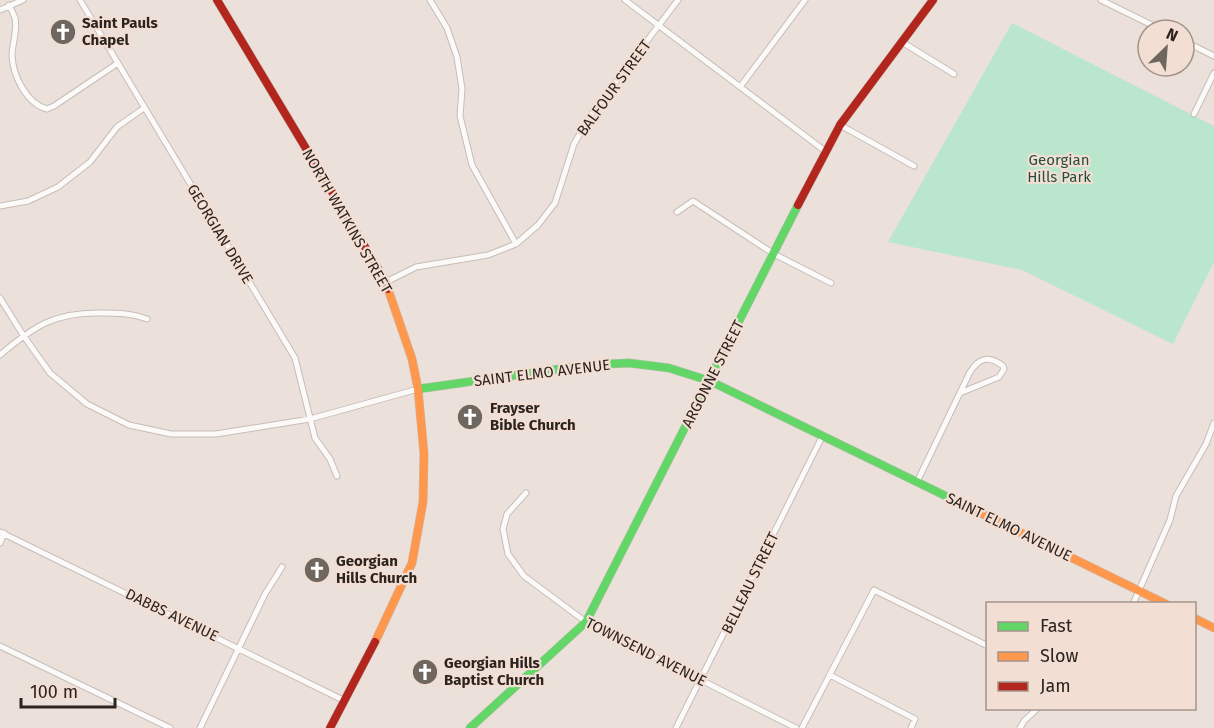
<svg xmlns="http://www.w3.org/2000/svg" width="1214" height="728" viewBox="0 0 1214 728" font-family="'Fira Sans',sans-serif">
<style>
.park{fill:#b9e6cc}
.lines{fill:none;stroke-linecap:round;stroke-linejoin:round}
.street-casing{stroke:#c6bdb8;stroke-width:7}
.fast-casing{stroke:#c6bdb8;stroke-width:9}
.slow-casing{stroke:#c6bdb8;stroke-width:9}
.jam-casing{stroke:#c6bdb8;stroke-width:9}
.street{stroke:#fcfaf9;stroke-width:5}
.fast{stroke:#63d668;stroke-width:8}
.slow{stroke:#ff974d;stroke-width:8}
.jam{stroke:#b3261e;stroke-width:8}
.labels{text-anchor:middle;stroke-width:4.5;stroke-linejoin:round;paint-order:stroke}
.poi-label{font-size:15px;font-weight:bold;fill:#2b241f;stroke:#f3ded3;text-anchor:start}
.street-label{font-size:15px;fill:#2b241f;stroke:#f3ded3}
.park-label{font-size:15px;fill:#244f3c;stroke:#f3ded3}
</style>
<rect width="100%" height="100%" fill="#ece0da"/>
<path class="park" d="M 1012,23 L 1214,126 L 1214,262 L 1173,344 L 1022,270 L 888,242 Z"/>
<g class="lines">
<g class="street-casing">
<path id="street" d="M 80,0 L 295,358 L 315,438 L 330,459 L 337,476
M 430,0 L 447,28 L 457,57 L 462,89 L 460,116 L 472,165 L 516,244
M 625,0 L 825,151
M 1101,0 L 1162,30
M 9,5 C 11,9 13,13 15,18 C 18,29 12,44 12,56 C 13,76 27,104 47,109 L 54,106 L 118,63
M 0,10 L 23,0
M 1184,41 L 1214,56
M 902,42 L 954,74
M 740,87 L 805,0
M 1194,114 L 1214,73
M 840,125 L 914,166
M 0,206 L 28,201 L 58,187 L 90,162 L 117,127 L 144,108
M 677,212 L 693,201 L 774,254 L 831,283
M 386,282 L 416,267 L 488,255 L 516,244 L 538,225 L 555,203 L 574,144 L 590,116 L 678,0
M 0,298 L 23,335 L 50,373 L 87,404 L 129,425 L 171,434 L 216,434 L 310,419 L 418,389
M 0,355 C 34,326 55,312 101,313 C 118,313 131,313 147,319
M 917,482 L 970,372 C 979,358 988,355 1003,366 L 1004,369 L 999,377 L 960,393
M 526,493 L 507,514 L 503,529 L 508,554 L 524,576 L 586,622 L 796,728
M 0,532 L 343,700
M 0,543 L 4,533
M 1133,604 L 1170,520 L 1176,496 L 1206,444 L 1214,423
M 0,646 L 170,728
M 830,675 L 915,719 L 911,728
M 200,728 L 265,594 L 282,567
M 676,728 L 822,437
M 802,728 L 874,590 L 988,646
M 1020,728 L 1024,721 L 1038,708"/>
</g>
<g class="fast-casing">
<path id="fast" d="M 418,389 L 587,365 L 629,363 L 669,368 L 710,381 L 958,502
M 470,728 L 586,622 L 798,205"/>
</g>
<g class="slow-casing">
<path id="slow" d="M 958,502 L 1166,604
M 1194,618 L 1214,628
M 375,642 L 412,563 L 423,502 L 424,454 L 418,389 L 412,359 L 388,289"/>
</g>
<g class="jam-casing">
<path id="jam" d="M 217,0 L 386,282 L 388,289
M 798,205 L 840,125 L 933,0
M 330,728 L 375,642"/>
</g>
<use href="#street" class="street"/>
<use href="#fast" class="fast"/>
<use href="#slow" class="slow"/>
<use href="#jam" class="jam"/>
</g>
<defs>
<g id="church-disc" transform="scale(1.35)"><circle r="9.5" fill="#6f6660" stroke="#f3ded3"/><path d="M-1.2-6h2.4v3.5h3.3v2.4h-3.3V6h-2.4V-.1h-3.3v-2.4h3.3Z" fill="#fff"/></g>
</defs>
<g fill-rule="evenodd">
<use href="#church-disc" x="63" y="32"/>
<use href="#church-disc" x="470" y="417"/>
<use href="#church-disc" x="317" y="570"/>
<use href="#church-disc" x="425" y="672"/>
</g>
<g class="labels">
<g class="poi-label">
<text x="82" y="28">Saint Pauls<tspan x="82" dy="17">Chapel</tspan></text>
<text x="490" y="413">Frayser<tspan x="490" dy="17">Bible Church</tspan></text>
<text x="336" y="566">Georgian<tspan x="336" dy="17">Hills Church</tspan></text>
<text x="444" y="668">Georgian Hills<tspan x="444" dy="17">Baptist Church</tspan></text>
</g>
<g class="street-label">
<text transform="translate(614 88) rotate(-54)" y="5">BALFOUR STREET</text>
<text transform="translate(347 221) rotate(60)" y="5">NORTH WATKINS STREET</text>
<text transform="translate(220 234) rotate(59)" y="5">GEORGIAN DRIVE</text>
<text transform="translate(542 373) rotate(-7)" y="5">SAINT ELMO AVENUE</text>
<text transform="translate(713 374) rotate(-63)" y="5">ARGONNE STREET</text>
<text transform="translate(1009 527) rotate(26)" y="5">SAINT ELMO AVENUE</text>
<text transform="translate(750 583) rotate(-64)" y="5">BELLEAU STREET</text>
<text transform="translate(172 615) rotate(26)" y="5">DABBS AVENUE</text>
<text transform="translate(646 652) rotate(27)" y="5">TOWNSEND AVENUE</text>
</g>
<g class="park-label">
<text x="1059" y="165">Georgian<tspan x="1059" dy="17">Hills Park</tspan></text>
</g>
</g>
<rect x="986" y="602" width="210" height="108" fill="#f3ded3" stroke="#a3948b" stroke-width="1.5"/>
<rect x="998" y="622" width="30" height="9" fill="#63d668" stroke="#a3948b" stroke-width="1.5"/>
<text x="1040" y="632" font-size="18" fill="#2b241f">Fast</text>
<rect x="998" y="652" width="30" height="9" fill="#ff974d" stroke="#a3948b" stroke-width="1.5"/>
<text x="1040" y="662" font-size="18" fill="#2b241f">Slow</text>
<rect x="998" y="682" width="30" height="9" fill="#b3261e" stroke="#a3948b" stroke-width="1.5"/>
<text x="1040" y="692" font-size="18" fill="#2b241f">Jam</text>
<g transform="translate(1166 48) rotate(25)"><circle r="28" fill="#f3ded3" stroke="#a3948b" stroke-width="1.5"/>
<path d="M0-4.5L10 22L0 15L-10 22Z" fill="#6f6660"/>
<text y="-9" font-size="16" font-weight="bold" text-anchor="middle" fill="#2b241f">N</text>
</g>
<path d="M21 698v9h94v-9" fill="none" stroke="#2b241f" stroke-width="3"/>
<text x="30" y="698" font-size="18" fill="#2b241f" stroke="#f3ded3" stroke-width="4.5" paint-order="stroke">100 m</text>
</svg>
